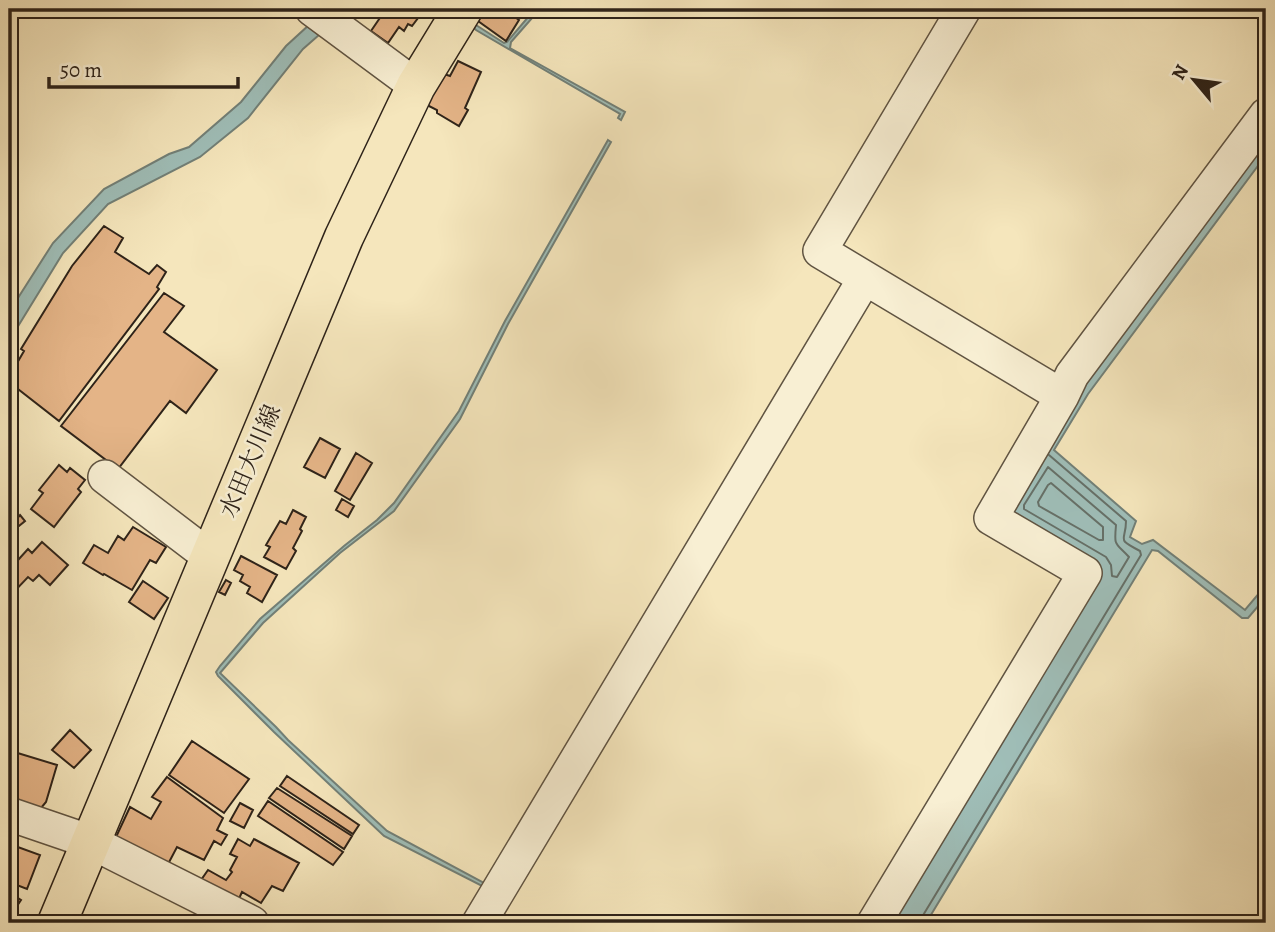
<svg xmlns="http://www.w3.org/2000/svg" width="1275" height="932" viewBox="0 0 1275 932" font-family="Alegreya,'Noto Serif JP',serif">
<style>
.water{fill:#9fbeb8;stroke:#728078;stroke-width:2}
.lines{fill:none;stroke-linecap:round;stroke-linejoin:round}
.shore{stroke:#667068;stroke-width:2}
.building{fill:#e4b487;stroke:#2e2319;stroke-width:2}
.minor-casing{stroke:#605442;stroke-width:36}
.major-casing{stroke:#2e2319;stroke-width:41}
.minor{stroke:#f8efd3;stroke-width:33}
.major{stroke:#f5e6bc;stroke-width:38}
.labels{text-anchor:middle;stroke-width:5;stroke-linejoin:round;paint-order:stroke}
.street-label{font-size:24px;fill:#2e2319;stroke:#f8efd3}
</style>
<rect width="100%" height="100%" fill="#f5e6bc"/>
<filter id="stains"><feTurbulence type="fractalNoise" baseFrequency=".00286" numOctaves="4"/><feColorMatrix values="0 0 0 0 .2 0 0 0 0 .09 0 0 0 0 .02 0 0 0 .5 -.17"/></filter>
<radialGradient id="worn" r=".72"><stop offset=".6" stop-color="#630" stop-opacity="0"/><stop offset="1" stop-color="#630" stop-opacity=".3"/></radialGradient>
<path class="water" d="M 535,9 L 540,9 L 511,42 L 510,48 L 625,112 L 621,120 L 618,118 L 620,114 L 476,30 L 474,28 L 476,25 L 504,43 L 507,42 Z
M 309,25 L 319,35 L 303,49 L 248,118 L 200,157 L 108,204 L 63,253 L 9,341 L 9,312 L 53,243 L 104,189 L 169,154 L 189,147 L 241,102 L 286,46 Z
M 1266,139 L 1266,155 L 1088,394 L 1054,450 L 1136,521 L 1130,537 L 1142,544 L 1153,540 L 1245,610 L 1266,585 L 1266,597 L 1248,618 L 1242,618 L 1158,551 L 1152,550 L 926,923 L 888,923 L 1097,570 L 1008,518 L 1082,381 Z
M 608,140 L 611,142 L 508,324 L 460,419 L 394,511 L 340,553 L 263,623 L 220,673 L 276,727 L 288,740 L 387,831 L 488,885 L 486,888 L 384,836 L 274,732 L 218,676 L 216,672 L 220,666 L 260,619 L 344,546 L 377,520 L 394,503 L 459,411 L 505,321 Z"/>
<g class="lines">
<path class="shore" d="M 1048,467 L 1116,525 C 1114,547 1115,542 1129,557 L 1117,577 L 1112,576 L 1111,565 L 1106,557 L 1024,509 L 1024,505 Z
M 1051,483 L 1103,527 L 1103,540 L 1099,540 L 1039,506 L 1038,502 L 1048,485 Z
M 921,923 L 922,917 L 1141,555 L 1140,551 C 1115,538 1126,542 1126,521 L 1049,455"/>
</g>
<path class="building" d="M 386,9 L 422,9 L 424,10 L 412,26 L 408,24 L 404,31 L 399,27 L 388,43 L 371,31 Z
M 486,9 L 504,9 L 519,20 L 506,41 L 478,21 Z
M 458,61 L 481,72 L 465,108 L 468,110 L 459,126 L 437,113 L 437,110 L 427,105 L 444,74 L 450,76 Z
M 104,226 L 123,238 L 115,252 L 149,274 L 157,265 L 166,272 L 157,287 L 159,289 L 59,421 L 9,382 L 9,377 L 24,351 L 21,349 L 72,266 Z
M 164,293 L 184,306 L 164,332 L 217,370 L 186,413 L 170,401 L 118,469 L 61,426 Z
M 320,438 L 340,449 L 325,478 L 304,467 Z
M 356,453 L 372,463 L 350,500 L 335,491 Z
M 59,465 L 67,472 L 70,468 L 85,480 L 78,489 L 81,492 L 54,527 L 31,509 L 43,493 L 39,490 Z
M 342,499 L 354,506 L 348,517 L 336,510 Z
M 293,510 L 306,517 L 300,529 L 302,531 L 293,548 L 296,551 L 286,569 L 264,557 L 270,547 L 266,545 L 280,521 L 286,524 Z
M 20,515 L 25,521 L 14,530 L 10,527 Z
M 133,527 L 166,547 L 156,563 L 150,560 L 132,590 L 104,574 L 103,575 L 83,563 L 94,545 L 108,553 L 118,536 L 124,540 Z
M 42,542 L 68,565 L 50,585 L 39,575 L 33,581 L 28,577 L 9,597 L 9,570 L 28,549 L 32,553 Z
M 241,556 L 277,575 L 262,602 L 247,593 L 250,587 L 240,581 L 243,575 L 234,570 Z
M 226,580 L 231,583 L 225,595 L 219,592 Z
M 143,581 L 168,598 L 154,619 L 129,602 Z
M 70,730 L 91,750 L 74,768 L 52,750 Z
M 192,741 L 249,779 L 224,813 L 169,775 Z
M 11,751 L 57,765 L 46,802 L 36,814 L 9,806 L 9,759 Z
M 287,776 L 359,825 L 353,834 L 280,786 Z
M 167,777 L 223,818 L 217,830 L 227,835 L 221,845 L 214,841 L 204,860 L 177,847 L 167,866 L 116,837 L 130,807 L 151,819 L 161,802 L 152,797 Z
M 277,788 L 352,836 L 344,849 L 269,798 Z
M 268,801 L 343,852 L 333,865 L 258,816 Z
M 240,803 L 253,810 L 244,828 L 230,821 Z
M 238,839 L 250,846 L 254,839 L 299,863 L 283,891 L 272,886 L 261,903 L 242,892 L 237,903 L 199,883 L 208,870 L 226,880 L 232,872 L 230,870 L 237,857 L 230,854 Z
M 15,846 L 40,855 L 27,889 L 9,882 L 9,862 Z
M 9,892 L 21,900 L 9,918 Z"/>
<g class="lines">
<g class="minor-casing">
<path id="minor" d="M 312,9 L 416,86
M 964,9 L 820,251 L 1062,396
M 105,477 L 210,557
M 9,814 L 91,842 L 252,923
M 479,923 L 865,278
M 874,923 L 1085,573 L 991,518 L 1062,396 L 1072,375 L 1266,115"/>
</g>
<g class="major-casing">
<path id="major" d="M 57,923 L 344,237 L 416,86 L 463,9"/>
</g>
<use href="#minor" class="minor"/>
<use href="#major" class="major"/>
</g>
<g class="labels">
<g class="street-label">
<text transform="translate(250 461) rotate(-67)" y="8">水田大川線</text>
</g>
</g>
<rect width="1275" height="932" fill="none" stroke="#f5e6bc" stroke-width="35"/>
<rect x="10" y="10" width="1254" height="911" fill="none" stroke="#2e2319" stroke-width="3.5"/>
<rect x="18" y="18" width="1240" height="897" fill="none" stroke="#2e2319" stroke-width="2"/>
<g transform="translate(1194 80) rotate(299)" stroke="#f8efd3" stroke-width="5" paint-order="stroke">
<path d="M0-5L12 26L0 18L-12 26Z" fill="#2e2319"/>
<text y="-10" font-size="19" font-weight="bold" text-anchor="middle" fill="#2e2319">N</text>
</g>
<path d="M49 77v10h189v-10" fill="none" stroke="#2e2319" stroke-width="3.5"/>
<text x="60" y="77" font-size="21" fill="#2e2319" stroke="#f8efd3" stroke-width="5" paint-order="stroke">50 m</text>
<rect width="100%" height="100%" filter="url(#stains)"/>
<rect width="100%" height="100%" fill="url(#worn)"/>
</svg>
